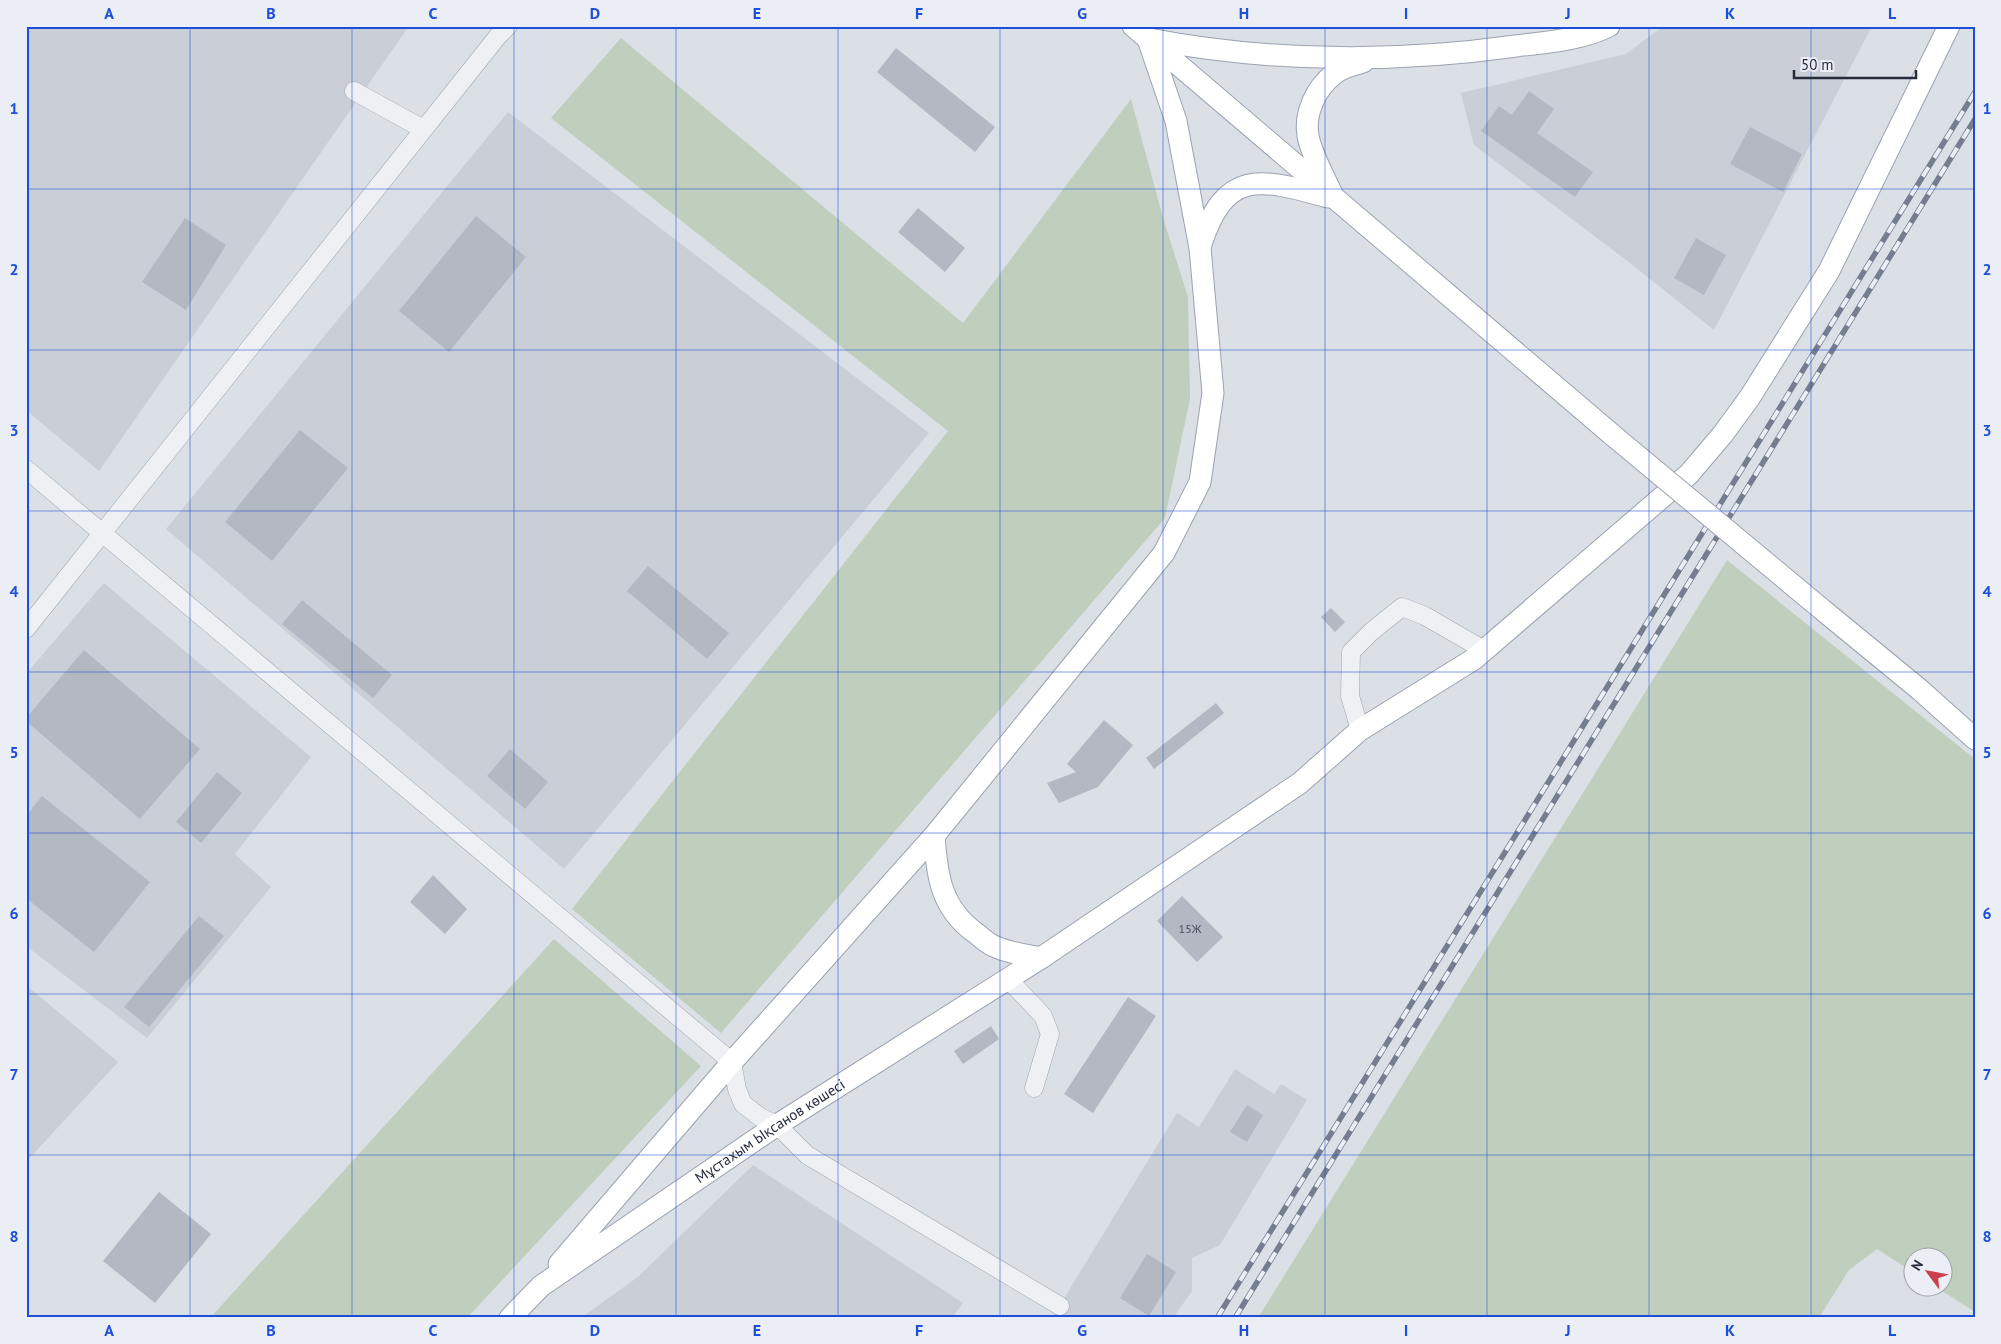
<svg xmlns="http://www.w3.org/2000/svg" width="2001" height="1344" viewBox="0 0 2001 1344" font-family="'PT Sans',sans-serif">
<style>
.built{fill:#caced7}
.green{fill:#c0cfbd}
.building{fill:#b3b8c2}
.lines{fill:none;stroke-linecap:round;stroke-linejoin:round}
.minor-casing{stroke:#a1a6af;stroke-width:19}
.major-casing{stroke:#9ba3b1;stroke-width:23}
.minor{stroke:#eef0f4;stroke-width:18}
.major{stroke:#fff;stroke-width:21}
.rail-casing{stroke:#757e8f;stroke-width:5.5}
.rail{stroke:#ebeef4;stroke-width:4;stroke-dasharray:11;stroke-linecap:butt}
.major-bridge-casing{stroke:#9ba3b1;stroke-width:23;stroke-linecap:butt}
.major-bridge{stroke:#fff;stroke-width:21}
.grid{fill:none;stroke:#1d4ed8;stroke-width:1;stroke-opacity:0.55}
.labels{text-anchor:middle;stroke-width:4;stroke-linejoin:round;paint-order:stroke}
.number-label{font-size:12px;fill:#494f5d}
.street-label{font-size:15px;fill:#262c3b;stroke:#ebeef4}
.neatline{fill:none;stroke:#1d4ed8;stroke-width:2}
.grid-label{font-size:16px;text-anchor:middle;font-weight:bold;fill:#1d4ed8}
</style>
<rect width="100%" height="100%" fill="#dbdfe6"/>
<path class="built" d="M 26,26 L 409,26 L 99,471 L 26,410 Z
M 1663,26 L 1872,26 L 1714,330 L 1630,263 L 1474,145 L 1461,93 L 1626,54 Z
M 508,112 L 929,433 L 564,869 L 166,529 Z
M 104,583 L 311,757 L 235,854 L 271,887 L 147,1038 L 26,946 L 26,674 Z
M 26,985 L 118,1062 L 26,1162 Z
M 1235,1069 L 1274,1094 L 1281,1084 L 1307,1100 L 1220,1245 L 1192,1258 L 1192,1291 L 1173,1318 L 1052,1318 L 1177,1113 L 1199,1127 Z
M 753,1165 L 963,1303 L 952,1318 L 581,1318 L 639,1276 Z"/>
<path class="green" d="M 621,38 L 963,323 L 1131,99 L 1163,218 L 1188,297 L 1190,399 L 1165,518 L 721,1033 L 572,909 L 948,431 L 551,118 Z
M 1727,560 L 1975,759 L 1975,1312 L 1936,1287 L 1944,1286 L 1944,1256 L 1914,1256 L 1913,1272 L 1877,1249 L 1849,1270 L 1819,1318 L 1258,1318 Z
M 554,939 L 701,1066 L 467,1318 L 210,1318 Z"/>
<path class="building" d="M 896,48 L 995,127 L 975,152 L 877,72 Z
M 1529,91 L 1554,109 L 1537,133 L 1593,172 L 1575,197 L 1481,131 L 1499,106 L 1512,115 Z
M 1750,127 L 1802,154 L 1783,192 L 1730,164 Z
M 918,208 L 965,248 L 945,272 L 898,232 Z
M 476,216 L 526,257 L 449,352 L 399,311 Z
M 185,218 L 226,245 L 186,310 L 142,282 Z
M 1696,238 L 1726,255 L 1704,295 L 1674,278 Z
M 300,430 L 348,468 L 272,561 L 225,522 Z
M 648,566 L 729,633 L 707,659 L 627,591 Z
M 302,600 L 392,675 L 373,698 L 282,624 Z
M 1331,608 L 1345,622 L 1335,632 L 1321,617 Z
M 84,650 L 200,749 L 140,819 L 26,721 L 26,718 Z
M 1216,703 L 1224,713 L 1154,769 L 1146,758 Z
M 1104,720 L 1133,745 L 1098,787 L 1059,803 L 1047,783 L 1076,772 L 1067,764 Z
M 510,749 L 548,782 L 525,809 L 487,776 Z
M 217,772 L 242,793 L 201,843 L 176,822 Z
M 42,796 L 150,882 L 94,952 L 26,898 L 26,816 Z
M 433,875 L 467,909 L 445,934 L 410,902 Z
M 1182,896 L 1223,937 L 1197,962 L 1157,921 Z
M 199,916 L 224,936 L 149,1027 L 124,1007 Z
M 1128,997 L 1156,1016 L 1093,1113 L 1064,1094 Z
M 991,1026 L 999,1039 L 963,1064 L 954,1051 Z
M 1247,1105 L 1263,1115 L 1247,1142 L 1230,1132 Z
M 159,1192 L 211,1234 L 155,1303 L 103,1261 Z
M 1147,1254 L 1176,1272 L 1149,1316 L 1120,1298 Z"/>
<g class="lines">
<g class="minor-casing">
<path id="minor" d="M 354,91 L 423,129
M 26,469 L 732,1062 L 737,1089 L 743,1104 L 760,1117 L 777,1125 L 807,1155 L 1060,1306
M 26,629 L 498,36 L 508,26
M 1360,730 L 1350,696 L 1351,652 L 1371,632 L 1402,607 L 1425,616 L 1484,650
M 1008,979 L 1043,1016 L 1050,1034 L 1034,1088"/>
</g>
<g class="major-casing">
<g id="major">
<path d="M 1133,26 L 1616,438"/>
<path d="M 1149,39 C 1270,62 1394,63 1516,46 C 1547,42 1581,40 1609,26"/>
<path d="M 1332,194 C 1324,176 1312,156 1308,136 C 1304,113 1316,88 1334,74 C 1342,67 1353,65 1363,62"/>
<path d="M 1200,247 C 1225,168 1259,178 1328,197"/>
<path d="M 1824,611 L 1919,689 L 1975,739"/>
<path d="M 934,836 C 937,876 941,909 977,934 C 982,938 989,945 996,947 C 1009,953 1026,955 1041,958"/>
<path d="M 559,1264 L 732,1062 L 934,836 L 1164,553 L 1200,482 L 1213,393 L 1200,248 L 1176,121 L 1148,39"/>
<path id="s1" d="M 510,1318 L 541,1286 L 777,1125 L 1041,958 L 1300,783 L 1360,730 L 1474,659 L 1689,474 L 1723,434 L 1750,397 L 1829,271 L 1949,26"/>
</g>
</g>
<use href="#minor" class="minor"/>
<use href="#major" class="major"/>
<g class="rail-casing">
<path id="rail" d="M 1217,1318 L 1975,92
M 1235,1318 L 1975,119"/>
</g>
<use href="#rail" class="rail"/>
<g class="major-bridge-casing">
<path id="major-bridge" d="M 1616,438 L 1824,611"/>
</g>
<use href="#major-bridge" class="major-bridge"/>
</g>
<path class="grid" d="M 190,26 L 190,1318M 352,26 L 352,1318M 514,26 L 514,1318M 676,26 L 676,1318M 838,26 L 838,1318M 1000,26 L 1000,1318M 1163,26 L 1163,1318M 1325,26 L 1325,1318M 1487,26 L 1487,1318M 1649,26 L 1649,1318M 1811,26 L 1811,1318M 26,189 L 1975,189M 26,350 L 1975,350M 26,511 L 1975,511M 26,672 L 1975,672M 26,833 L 1975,833M 26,994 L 1975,994M 26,1155 L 1975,1155"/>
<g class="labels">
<g class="number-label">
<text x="1190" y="933">15Ж</text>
</g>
<g class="street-label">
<text dy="5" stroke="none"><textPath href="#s1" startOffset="321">Мұстахым Ықсанов көшесі</textPath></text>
</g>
</g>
<rect width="2001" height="1344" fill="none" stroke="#ebeef4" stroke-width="55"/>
<g transform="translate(1928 1272) rotate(302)"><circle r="24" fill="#ebeef4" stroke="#9ca0aa"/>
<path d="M0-4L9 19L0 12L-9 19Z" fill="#cb404d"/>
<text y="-8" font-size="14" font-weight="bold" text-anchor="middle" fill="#262c3b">N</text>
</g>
<path d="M1794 70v8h122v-8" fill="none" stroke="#262c3b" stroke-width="2.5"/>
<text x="1801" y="70" font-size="15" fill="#262c3b" stroke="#ebeef4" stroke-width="4" paint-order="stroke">50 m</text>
<rect x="28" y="28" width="1946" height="1288" class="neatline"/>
<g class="grid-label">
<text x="109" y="19">A</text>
<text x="271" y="19">B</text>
<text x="433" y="19">C</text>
<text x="595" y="19">D</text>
<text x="757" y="19">E</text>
<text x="919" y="19">F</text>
<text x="1082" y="19">G</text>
<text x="1244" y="19">H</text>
<text x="1406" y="19">I</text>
<text x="1568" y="19">J</text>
<text x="1730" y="19">K</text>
<text x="1892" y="19">L</text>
<text x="14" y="114">1</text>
<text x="1987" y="114">1</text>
<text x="14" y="275">2</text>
<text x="1987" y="275">2</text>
<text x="14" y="436">3</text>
<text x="1987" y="436">3</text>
<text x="14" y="597">4</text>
<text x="1987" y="597">4</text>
<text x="14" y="758">5</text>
<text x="1987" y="758">5</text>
<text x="14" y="919">6</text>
<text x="1987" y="919">6</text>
<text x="14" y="1080">7</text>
<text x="1987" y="1080">7</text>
<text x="14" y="1242">8</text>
<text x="1987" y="1242">8</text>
<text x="109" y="1336">A</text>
<text x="271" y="1336">B</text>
<text x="433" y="1336">C</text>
<text x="595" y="1336">D</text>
<text x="757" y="1336">E</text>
<text x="919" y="1336">F</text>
<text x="1082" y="1336">G</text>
<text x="1244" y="1336">H</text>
<text x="1406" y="1336">I</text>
<text x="1568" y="1336">J</text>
<text x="1730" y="1336">K</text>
<text x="1892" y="1336">L</text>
</g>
</svg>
